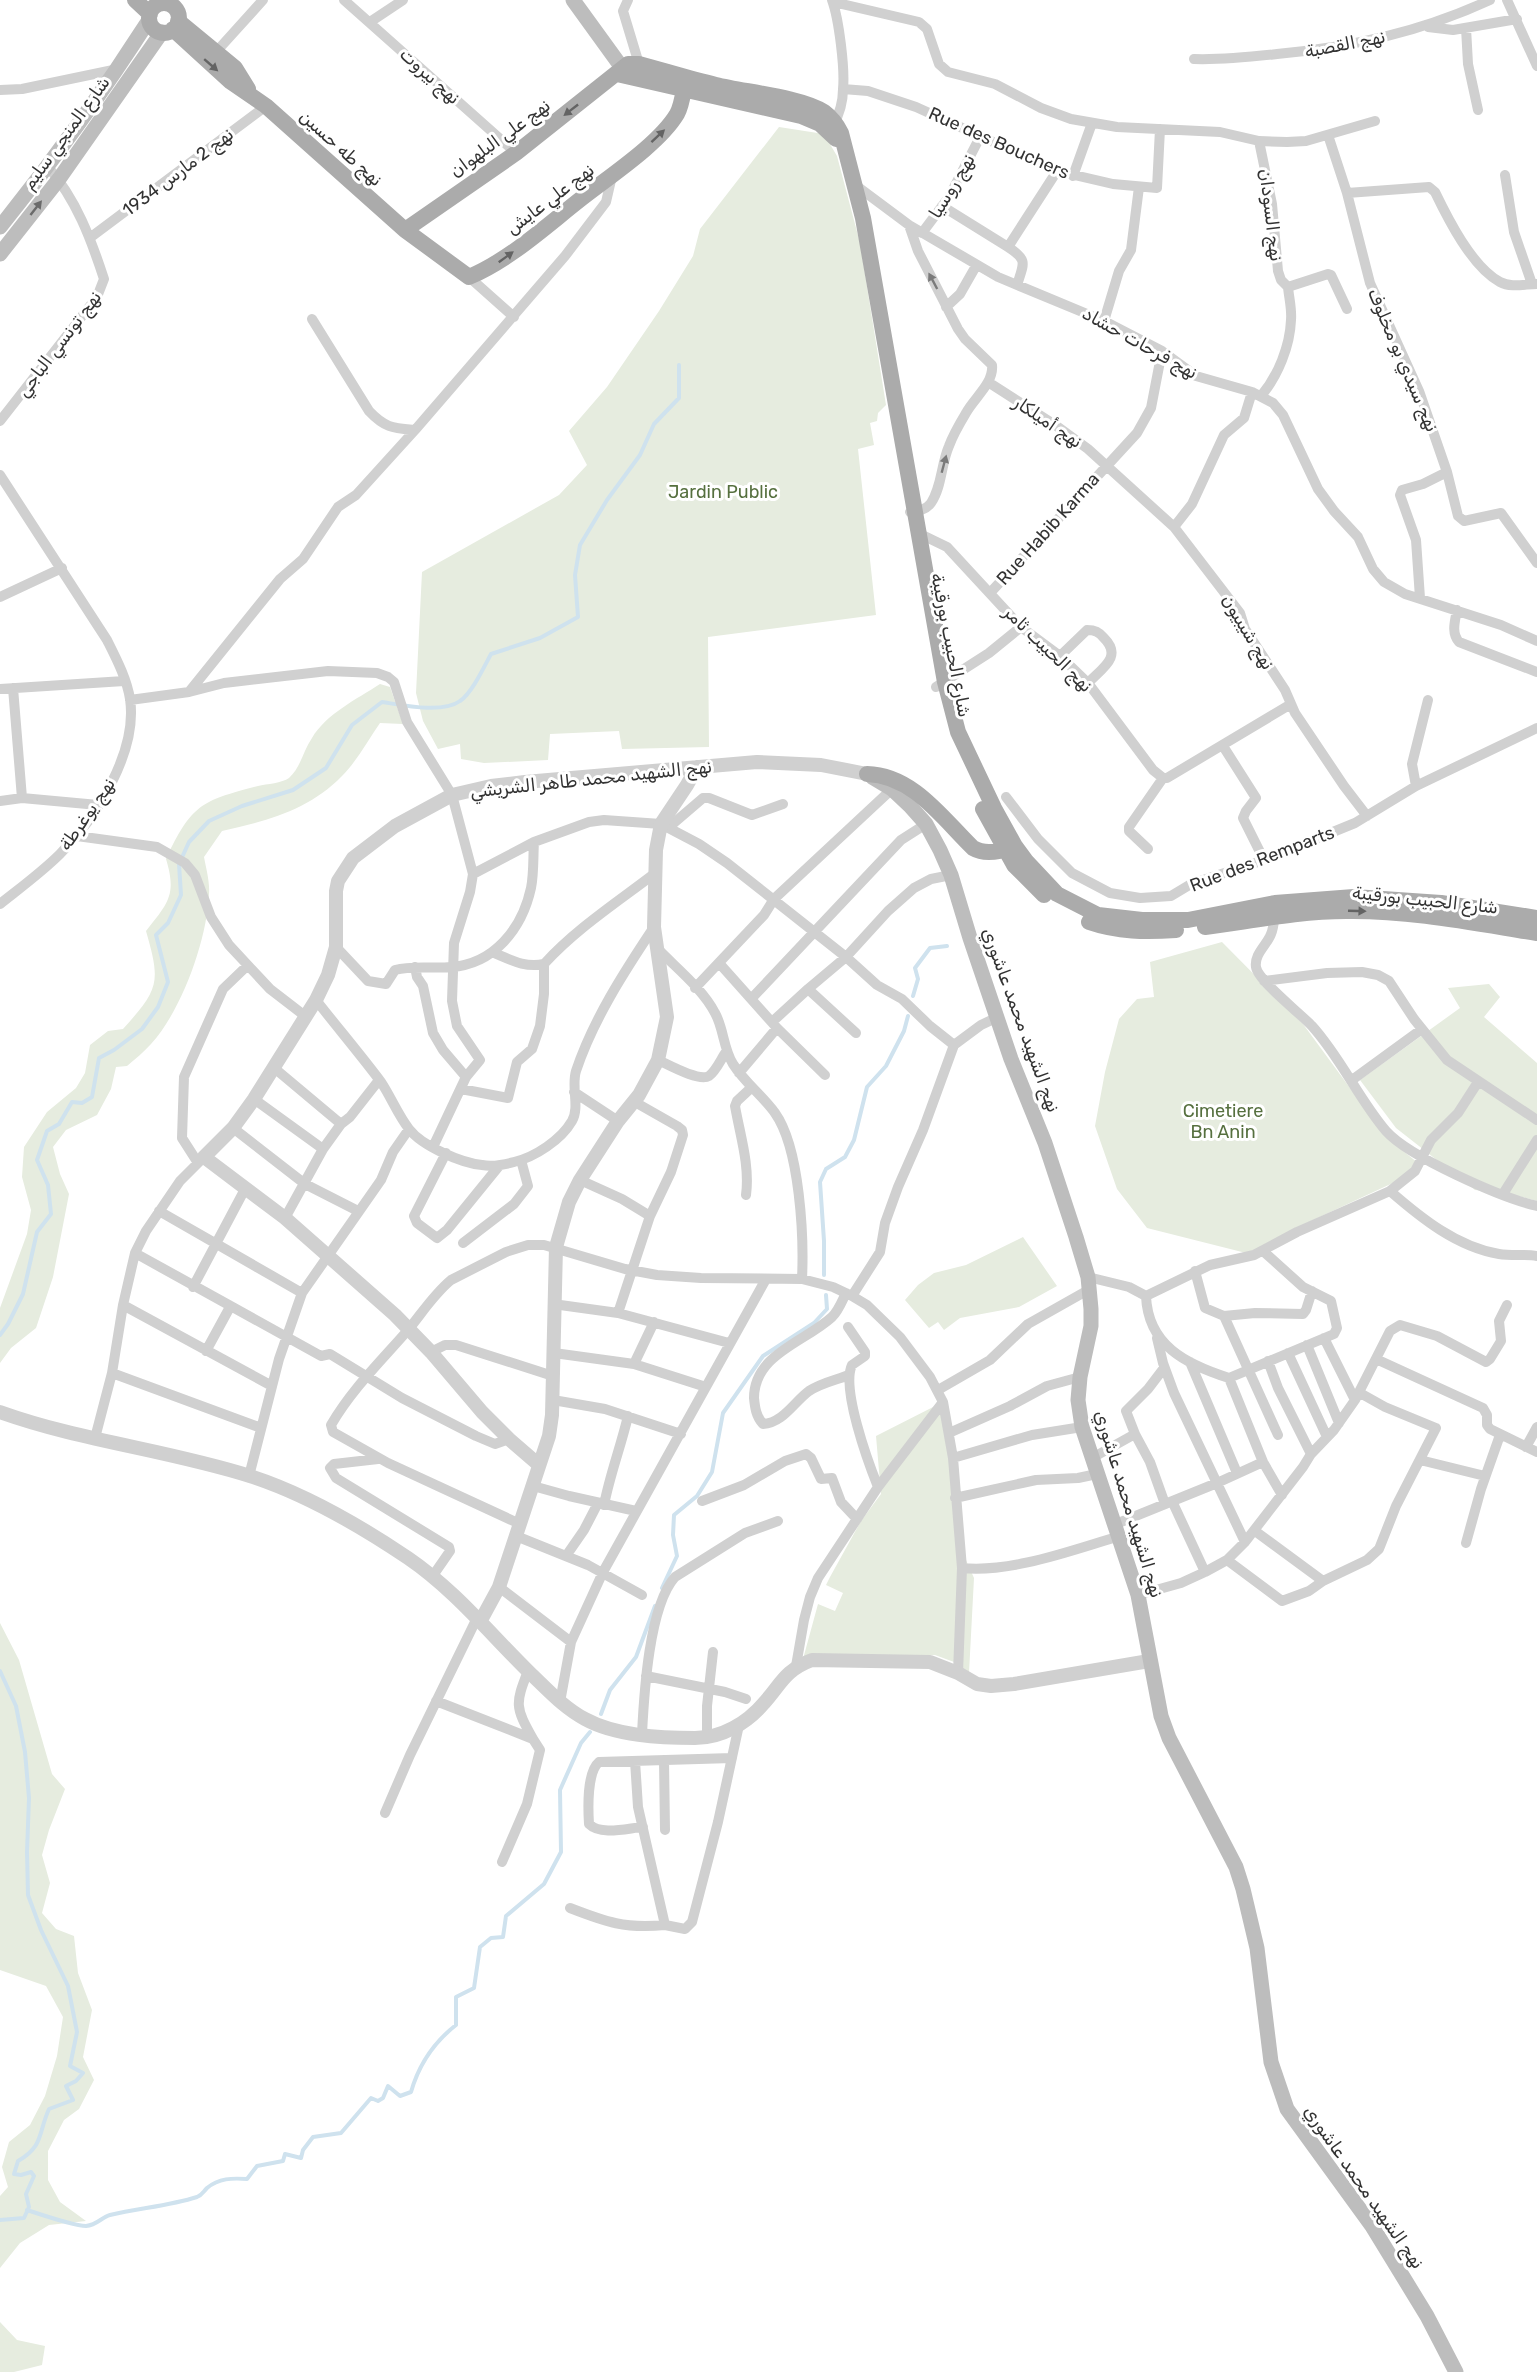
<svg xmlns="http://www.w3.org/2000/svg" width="1537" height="2372" viewBox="0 0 1537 2372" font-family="Rubik,'Noto Sans Arabic',sans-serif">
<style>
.green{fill:#e6ecdf}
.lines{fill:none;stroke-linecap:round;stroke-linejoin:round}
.stream{stroke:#cfe2ee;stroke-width:4}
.minor{stroke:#d0d0d0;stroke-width:10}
.tertiary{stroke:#d0d0d0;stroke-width:14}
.secondary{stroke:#bdbdbd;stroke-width:15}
.primary{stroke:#ababab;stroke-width:16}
.oneway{fill:#636363}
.oneway2{fill:#6a6a6a}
.oneway3{fill:#7a7a7a}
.labels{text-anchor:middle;stroke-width:6;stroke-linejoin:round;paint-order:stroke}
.street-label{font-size:18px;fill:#333;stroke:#fff}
.park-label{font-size:18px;fill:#56703f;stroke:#fff}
</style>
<rect width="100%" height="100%" fill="#fff"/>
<path class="green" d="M 779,127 L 824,134 L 837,156 L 860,243 L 886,405 L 878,413 L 877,421 L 870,423 L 874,445 L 858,449 L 876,615 L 708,637 L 709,747 L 622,749 L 619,731 L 550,734 L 548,760 L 484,763 L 461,759 L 460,744 L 438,749 L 423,721 L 416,693 L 422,572 L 559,495 L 587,465 L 569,431 L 607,387 L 659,311 L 693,256 L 700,229 Z
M 380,684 L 390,687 L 403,724 L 380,723 C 368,740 357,761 342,776 C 309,810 267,821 222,831 L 204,857 C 206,868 210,882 209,894 C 207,940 182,1010 151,1044 C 144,1052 135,1059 127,1066 L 116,1067 L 111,1089 L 97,1115 L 66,1130 L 53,1147 L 60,1174 L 69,1194 L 53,1277 L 36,1328 L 11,1348 L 0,1363 L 0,1308 L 27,1234 L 31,1210 L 22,1177 L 24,1147 L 47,1112 L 76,1088 L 85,1073 L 90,1045 L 108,1031 L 123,1029 C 159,989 161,983 146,931 C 168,903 177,895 166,859 C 192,804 201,801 258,786 C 267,784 282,783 289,778 C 301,767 303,751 312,738 C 326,714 357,699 380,684 Z
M 1222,942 L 1303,1024 L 1386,1137 L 1418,1163 L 1395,1182 L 1298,1227 L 1265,1246 L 1246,1253 L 1147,1228 L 1117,1189 L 1095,1126 L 1105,1072 L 1119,1019 L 1137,999 L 1154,997 L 1150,962 Z
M 1489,984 L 1500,997 L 1484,1017 L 1537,1063 L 1537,1201 L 1507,1193 L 1475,1190 L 1396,1128 L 1360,1080 L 1460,1008 L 1448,988 Z
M 1023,1237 L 1057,1286 L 1019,1307 L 960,1318 L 944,1330 L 938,1322 L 929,1328 L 905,1300 L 918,1285 L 934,1273 L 966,1265 Z
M 939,1404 L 951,1435 L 961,1549 L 974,1578 L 969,1673 L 954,1662 L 935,1655 L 803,1659 L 818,1604 L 835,1611 L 843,1593 L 826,1585 L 830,1577 L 861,1521 L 881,1494 L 876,1436 Z
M 0,1623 L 19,1660 L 52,1774 L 65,1789 L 49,1830 L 42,1855 L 50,1883 L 42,1913 L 56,1929 L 74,1936 L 78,1973 L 92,2010 L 83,2057 L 94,2080 L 79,2109 L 64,2120 L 48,2151 L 48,2180 L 60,2202 L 86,2221 L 49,2225 L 20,2243 L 0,2268 L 0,2196 L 8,2187 L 2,2167 L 9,2142 L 30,2125 L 45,2096 L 57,2056 L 63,2017 L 46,1986 L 0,1970 Z
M 0,2322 L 17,2340 L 45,2346 L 42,2365 L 14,2372 L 0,2372 Z"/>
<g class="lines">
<path class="stream" d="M 913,996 L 918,979 L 915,968 L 930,948 L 947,946
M 824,1275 L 824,1241 L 820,1182 L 826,1169 L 845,1157 L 854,1140 L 867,1087 L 886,1066 L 904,1031 L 908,1016
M 0,1335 L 8,1324 L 23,1294 L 37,1232 L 51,1214 L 48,1185 L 37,1160 L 47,1131 L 59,1124 L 72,1102 L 82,1103 L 92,1097 L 99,1058 L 114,1050 L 142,1029 L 158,1007 L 168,982 L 156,935 L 168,923 L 181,895 L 179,864 L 189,842 L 209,821 L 242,806 L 293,790 L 326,768 L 352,725 L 382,702 C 402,705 442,714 460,701 C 472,693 484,667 491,654 L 540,638 L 578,617 L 575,575 L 580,545 L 607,500 L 640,455 L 654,424 L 679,398 L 679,365
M 662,1588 L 677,1556 L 673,1535 L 674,1515 L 697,1496 L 712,1472 L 723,1413 L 763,1356 L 814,1323 L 827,1309 L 826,1295
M 0,1671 L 16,1706 L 25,1752 L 29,1798 L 27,1852 L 28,1895 L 41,1930 L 68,1986 L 77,2032 L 70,2066 L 83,2073 L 76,2081 L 66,2086 L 73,2100 L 49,2109 C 38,2133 44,2146 18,2161 L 14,2174 L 21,2175 L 31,2172 L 34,2176 L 26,2194 L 29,2207 L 24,2218 L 0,2220
M 601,1714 L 610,1690 L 636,1657 L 655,1606
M 27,2210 C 39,2214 75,2226 86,2226 C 97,2225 102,2217 110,2215 C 139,2208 169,2206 197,2197 C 202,2195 203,2192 207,2188 C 219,2178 232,2178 247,2179 L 257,2166 L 283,2161 L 285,2154 L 301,2158 L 303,2150 L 313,2137 L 341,2133 L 371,2098 L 378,2101 L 383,2098 L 388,2086 L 400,2096 L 411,2092 C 419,2064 433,2043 456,2025 L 456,1997 L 474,1988 L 480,1947 L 491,1938 L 503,1937 L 506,1916 L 544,1884 L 561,1852 L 560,1790 L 581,1743 L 590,1732"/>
<path class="minor" d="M 344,0 L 516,153
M 628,0 L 623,11 L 639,64
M 832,0 C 839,19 845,69 843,89 C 843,101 839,115 833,126
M 1507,0 L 1537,66
M 833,2 L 919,22 L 927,29 L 939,64 L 948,72 L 995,84 L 1041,108 L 1071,119 L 1117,127 L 1220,132 L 1259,141 L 1287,142 L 1306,141 L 1375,121
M 370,22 L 403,0
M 1428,27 L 1453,30 L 1517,19
M 1466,28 L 1468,64 L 1478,110
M 216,52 L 263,0
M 1194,59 C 1223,60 1249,57 1277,54 C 1352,47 1421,32 1490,0
M 843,89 L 868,91 L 916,107 L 1057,171 L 1113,184 L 1157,188 L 1160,129
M 0,90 L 22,89 L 118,69
M 1328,135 L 1347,193 L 1370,283 L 1419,391 L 1447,472 L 1458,516 L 1464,521 L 1501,513 L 1537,563
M 1259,141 L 1272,204 L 1278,271 L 1281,280 L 1288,287
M 1505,175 L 1514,232 L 1532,284
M 1073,176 L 1092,123
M 854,184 L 909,225 L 998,277 L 1104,321 L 1162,351 L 1196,376 L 1252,392 L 1273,403 L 1283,415 L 1318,489 L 1334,511 L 1358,537 L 1373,569 L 1384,582 L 1405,594 L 1501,625 L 1537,641
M 1347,193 L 1429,187 L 1435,192 C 1448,219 1472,267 1500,282 C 1511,288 1525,284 1537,284
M 942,206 L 1008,247
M 909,225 L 918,251 L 958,329 L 965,339 L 992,365 C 994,383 974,398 966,413 C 960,423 953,435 949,446 C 941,464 942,487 931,503 C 926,510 918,511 910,512
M 922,233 L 949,197 L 980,137
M 91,237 L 266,106
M 469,277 L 514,317
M 1017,285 C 1024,263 1028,260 1008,247 L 1057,171
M 1288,287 L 1328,274 L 1331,275 L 1347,309
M 946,307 L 960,294 L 976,266
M 312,319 L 369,411 C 385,428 393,428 415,430
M 1104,321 L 1119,271 L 1131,250 L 1139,187
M 988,382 L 1058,427 L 1088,449 L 1174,527 L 1240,613 L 1245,629 L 1285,690 L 1295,713 L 1344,786 L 1367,816
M 1261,396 C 1278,376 1290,346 1291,320 C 1292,309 1289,298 1288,287
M 0,421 L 97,297 L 104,279 C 91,239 76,199 48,167
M 0,475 L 107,640 C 116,658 127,679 130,699 C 138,752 96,818 60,854 C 42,872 20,888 0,904
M 1174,527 L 1192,504 L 1224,435 L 1244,418 L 1252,392
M 916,532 L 947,547 L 1021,627 L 1060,656 L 1088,683 L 1153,770 L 1163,778
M 990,593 L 1137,433 L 1151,408 L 1162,351
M 0,597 L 62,568
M 1420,598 L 1416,540 L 1400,495 L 1402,490 L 1423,484 L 1447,472
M 1457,610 C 1455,621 1451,633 1459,642 L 1537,672
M 1060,656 L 1087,630 C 1095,630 1099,632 1104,638 C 1123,657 1102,668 1088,683
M 936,687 L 989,653 L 1021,627
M 13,688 L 22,798
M 0,689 L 124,681
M 189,692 L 280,579 L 303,559 L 338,507 L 356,495 L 415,430 L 565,256 L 606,202 L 612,176
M 130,700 L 189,692 L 224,683 L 328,671 L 377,673 L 388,677 L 394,682 L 407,722 L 452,795 L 473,874 L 470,892 L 454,943 L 452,1001 L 457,1026 L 480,1060 L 466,1077 L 433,1147
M 1223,746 L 1256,798 L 1246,811 L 1243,818 L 1264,860
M 1163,778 L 1167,778 L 1291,704
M 1416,786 L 1412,764 L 1428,700
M 1006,797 L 1038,839 L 1072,873 L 1110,893 L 1140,898 L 1171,896 L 1191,884 L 1264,860 L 1355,823 L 1416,786 L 1537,728
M 0,801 L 22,798 L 98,805
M 668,828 L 703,798 L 709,798 L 752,815 L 783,804
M 77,836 L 157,847 L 185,863 L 195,875 L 211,917 L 229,945 L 270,989 L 305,1016
M 1148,849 L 1129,831 L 1129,827 L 1163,778
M 473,874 L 534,842 L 589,822 L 604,820 L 661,824 L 699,844 L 727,863 L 846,957 L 877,985 L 902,999 L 930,1026 L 954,1045
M 1275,912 C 1274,919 1274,927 1271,934 C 1267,945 1254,954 1256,967 C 1258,981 1300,1013 1312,1026 C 1341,1058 1358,1098 1386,1131 C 1409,1157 1502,1198 1537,1206
M 336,947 L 368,981 L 386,984 L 395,970 C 414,965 432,969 451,967 C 494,964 522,929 531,888 C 534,873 533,857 534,842
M 657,948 C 676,968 702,988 715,1013 C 724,1029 723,1048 733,1064 C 745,1083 763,1096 775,1113 C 800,1148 804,1237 802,1279
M 494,953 C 511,960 525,968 544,964
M 719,963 L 777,1028 L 825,1075
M 415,967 L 417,977 L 423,986 L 433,1033 L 443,1050 L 466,1077
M 1264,981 L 1327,973 L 1362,972 L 1378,975 L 1389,981 L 1414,1019 L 1447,1060 L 1537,1120
M 695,988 L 764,915 L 774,899 L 892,789
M 808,989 L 846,957 L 888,911 L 914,888 L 931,879 L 951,875
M 752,998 L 901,840 L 926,824
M 316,1000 C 337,1027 360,1054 381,1082 C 391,1097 398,1115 409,1129 C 422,1146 461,1163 482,1165 C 493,1167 503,1165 514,1162 C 535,1157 561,1140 572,1121 C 580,1107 571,1087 576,1071 C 593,1020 624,972 654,927
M 772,1022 L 808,989 L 856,1033
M 658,1060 C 669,1065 699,1082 709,1076 C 716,1071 721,1059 726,1052
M 273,1067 L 341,1124 L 323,1149 L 285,1218
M 739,1073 L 777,1028
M 1352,1080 L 1422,1029
M 1478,1082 L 1458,1113 L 1431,1140 L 1415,1171 L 1390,1191 C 1421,1218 1457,1247 1499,1254 C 1511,1256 1525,1254 1537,1256
M 461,1089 L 508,1098 L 517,1062 L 532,1049 L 540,1026 L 544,994 L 544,964 C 576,929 616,903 654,874
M 574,1092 L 618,1121
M 254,1099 L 323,1149
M 341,1124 L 350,1117 L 379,1080
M 233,1128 L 305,1184 L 358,1211
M 446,1153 L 414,1216 L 417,1223 L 437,1238 L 447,1230 L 499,1166
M 204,1157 L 180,1181 L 146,1231 L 135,1253 L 123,1305 L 112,1373 L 261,1428
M 198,1163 L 182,1138 L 184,1077 L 223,989 L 247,966
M 580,1180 L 622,1199 L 650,1216
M 1503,1194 L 1537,1140
M 746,1195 C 750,1165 740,1135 735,1106 L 737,1101 L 751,1088
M 159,1211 L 302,1293
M 463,1243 L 514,1204 L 528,1186 L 521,1160
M 135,1253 L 321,1356 L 330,1354 L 402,1398 L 476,1436 L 495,1444 L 509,1439
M 1195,1271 L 1205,1308 L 1224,1316
M 1088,1277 L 1129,1287 L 1146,1296 C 1148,1345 1185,1364 1229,1378 L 1334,1334 L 1337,1328 L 1331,1301 L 1303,1287 L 1263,1251
M 193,1287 L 245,1189
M 846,1293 C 842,1301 839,1310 832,1317 C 805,1342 754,1354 754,1398 C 755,1408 756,1416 763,1424 C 783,1423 794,1402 809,1391 C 821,1383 836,1380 849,1375
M 852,1296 L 880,1252 L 885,1223 L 898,1187 L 923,1130 L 954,1045 L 981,1025 L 998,1017
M 1146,1296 L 1210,1265 L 1254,1255 L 1297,1232 L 1390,1191
M 553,1304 L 618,1313 L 729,1343
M 123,1305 L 272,1386
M 618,1313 L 650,1216 L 671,1172 L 683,1135 L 682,1130 L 677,1126 L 633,1101
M 848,1327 L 865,1352 L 865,1356 L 852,1365 C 841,1388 868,1462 878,1487
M 1157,1338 L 1163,1363 L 1174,1393 L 1245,1542
M 1324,1338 L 1355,1400
M 1307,1345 L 1339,1423
M 206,1351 L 230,1307
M 431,1352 L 445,1345 L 456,1345 L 553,1376
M 554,1353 L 634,1364 L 706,1387
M 1288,1353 L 1327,1437
M 1376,1359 L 1483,1408 L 1487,1415 L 1487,1425 L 1490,1429 L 1537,1452
M 1268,1361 L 1278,1388 L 1311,1454
M 1190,1362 L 1237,1473
M 634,1364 L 654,1322
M 1229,1378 L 1263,1462 L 1282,1495
M 938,1390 L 990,1360 L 1028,1324 L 1090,1289
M 553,1400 L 605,1409 L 681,1434
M 949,1433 L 1010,1406 L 1047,1386 L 1080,1377
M 1135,1434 L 1150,1462 L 1165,1504
M 1278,1435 L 1224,1316 L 1255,1313 L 1303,1314 L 1306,1310 L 1312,1291
M 95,1438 L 112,1373
M 1526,1447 L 1537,1427
M 953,1458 L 1032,1435 L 1082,1427
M 1092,1458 L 1135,1434 L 1126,1411 L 1148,1389 L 1164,1368
M 378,1459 L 334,1464 L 330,1468 L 336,1478 L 449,1547 L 450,1551 L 432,1577
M 1420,1460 L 1485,1476
M 249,1476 L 279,1359 L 302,1293 L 381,1180 L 393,1152 L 409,1129
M 533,1486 L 569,1496 L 636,1511
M 955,1498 L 1036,1480 L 1078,1478 L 1097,1474
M 702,1501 L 744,1485 L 785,1461 L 806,1454 L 811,1458 L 821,1479 L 832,1478 L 841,1502 L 857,1519
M 1172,1501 L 1205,1572
M 604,1505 C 610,1474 621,1446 628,1416
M 520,1524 L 388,1463 L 333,1432 L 331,1425 C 352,1389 381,1361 408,1330 C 422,1313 434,1294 451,1280 L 506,1252 L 528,1245 L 544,1245 L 625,1269 L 657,1275 L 701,1278 L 802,1279 L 833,1287 L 852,1296 L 867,1305 L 900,1337 L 930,1377 L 943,1402 L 953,1458 L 962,1568 C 1012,1573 1072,1550 1120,1536
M 1116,1524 L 1217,1483 L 1263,1462
M 1255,1531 L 1323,1581
M 516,1536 L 588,1565 L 642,1595
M 1466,1543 L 1481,1489 L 1500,1435
M 566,1556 L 584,1530 L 598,1503
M 1227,1560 L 1282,1601 L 1309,1591 L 1323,1581 L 1367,1560 L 1379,1549 L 1396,1506 L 1436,1428 L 1385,1407 L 1360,1393
M 499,1587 L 571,1642
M 1138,1595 L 1181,1583 L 1205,1572 L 1227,1560 L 1245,1542 L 1303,1467 L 1311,1454 L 1334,1430 L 1355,1400 L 1390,1331 L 1400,1325 L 1437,1336 L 1486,1362 L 1490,1359 L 1501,1341 L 1499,1321 L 1507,1305
M 796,1666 L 804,1620 L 810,1597 L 818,1578 L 878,1487 L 943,1402
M 528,1671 C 515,1704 515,1707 533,1739
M 958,1673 L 962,1568
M 646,1676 L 725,1692 L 746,1699
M 436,1701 L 533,1739 L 540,1750 L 527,1804 L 502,1862
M 560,1702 L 571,1642 L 603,1572 L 766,1279
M 642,1734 C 644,1694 649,1606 675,1577 L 745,1533 L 778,1521
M 707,1737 L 707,1706 L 713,1652
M 664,1760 L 665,1830
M 635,1761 L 638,1807 L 665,1925 L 685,1929 L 692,1922 L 718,1822 L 739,1725
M 385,1813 L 410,1755 L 477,1618
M 643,1827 C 628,1828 601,1836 589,1824 C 588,1808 587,1772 599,1762 L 732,1758
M 570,1908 C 606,1922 625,1929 665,1925"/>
<path class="tertiary" d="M 0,1412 C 81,1441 168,1450 250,1476 C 303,1493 362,1527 408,1558 C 455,1590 491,1635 531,1674 C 548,1690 564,1708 585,1719 C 616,1736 660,1738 695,1738 C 722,1738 747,1723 764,1703 C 781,1684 785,1670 812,1660 L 930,1662 L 958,1673 L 977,1684 L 991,1686 L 1014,1684 L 1149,1661
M 539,1465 L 509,1439 L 482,1412 L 431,1352 L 395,1315 L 285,1218 L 204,1157 L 233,1128 L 254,1099 L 316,1000 L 328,975 L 336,947 L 336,891 L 338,881 L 353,858 L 395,826 L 452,795 L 491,786 L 525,782 L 757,762 L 821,765 L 867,774
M 480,1622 L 499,1587 L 549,1436 L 552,1415 L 556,1247 L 569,1202 L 580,1180 L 618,1121 L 639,1095 L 658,1060 L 667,1017 L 654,927 L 656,850 L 661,824 L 687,785 L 697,767"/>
<path class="secondary" d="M 573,0 L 628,76
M 0,227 C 53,161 103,92 149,20
M 0,254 L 59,179 L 162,32
M 872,777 L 892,789 L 910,806 L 926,824 L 940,850 L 951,875 L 970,938 L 1011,1059 L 1045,1143 L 1076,1237 L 1088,1277 L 1091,1309 L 1091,1326 L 1080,1377 L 1078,1400 L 1082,1427 L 1138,1595 L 1161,1716 L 1169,1738 L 1236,1867 L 1243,1889 L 1257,1948 L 1271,2062 L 1287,2109 L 1372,2226 L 1427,2316 L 1456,2372"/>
<path class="primary" d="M 135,0 L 150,14
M149 18a15 15 0 1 1 30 0a15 15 0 1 1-30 0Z
M 178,21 L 235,68 L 248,89
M 173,29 L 231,82 L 266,106 L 405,230 L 469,277 C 511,259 546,226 582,198 C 610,176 659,144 677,114 C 683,103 683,90 686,78
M 617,74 L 801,116 L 820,124 L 836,139
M 405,230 L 516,153 L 628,64 L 639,64 C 665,71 690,79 716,85 C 744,92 801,97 824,112 C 832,118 837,125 841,133 L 863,218 L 945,682 L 958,732 L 994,808 L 1015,846 L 1026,861 L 1057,894 L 1098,915 L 1142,920 L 1188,920 L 1275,903 L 1354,897 L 1441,903 L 1537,918
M 867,774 C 913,775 943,819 973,848 C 985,855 999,852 1012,847
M 983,809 L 1014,865 L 1044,895
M 1089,922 C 1118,932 1146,932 1176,930
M 1205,927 C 1251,921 1299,911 1346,911 C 1410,910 1474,923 1537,933"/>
</g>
<defs><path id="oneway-solid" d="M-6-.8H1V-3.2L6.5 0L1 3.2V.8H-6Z" transform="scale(1.5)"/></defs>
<g class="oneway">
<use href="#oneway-solid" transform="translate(211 65) rotate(41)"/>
<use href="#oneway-solid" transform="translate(571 110) rotate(142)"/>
<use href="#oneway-solid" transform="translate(658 136) rotate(-43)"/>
<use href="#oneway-solid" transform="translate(506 257) rotate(-36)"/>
<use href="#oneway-solid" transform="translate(1357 911) rotate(2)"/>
</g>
<use class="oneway2" href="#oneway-solid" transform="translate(36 208) rotate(-52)"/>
<g class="oneway3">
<use href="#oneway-solid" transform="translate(933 281) rotate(-118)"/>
<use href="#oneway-solid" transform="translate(944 464) rotate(-75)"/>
</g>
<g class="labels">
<g class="street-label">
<text transform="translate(1345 44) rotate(-11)" y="6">نهج القصبة</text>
<text transform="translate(430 76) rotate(42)" y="6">نهج بيروت</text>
<text transform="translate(66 133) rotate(-54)" y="6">شارع المنجي سليم</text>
<text transform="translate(500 138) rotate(-36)" y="6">نهج علي البلهوان</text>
<text transform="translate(999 143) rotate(24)" y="6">Rue des Bouchers</text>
<text transform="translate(341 148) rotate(42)" y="6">نهج طه حسين</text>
<text transform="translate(178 172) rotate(-37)" y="6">نهج 2 مارس 1934</text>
<text transform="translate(952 186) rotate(-59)" y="6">نهج روسيا</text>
<text transform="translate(550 199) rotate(-37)" y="6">نهج علي عايش</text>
<text transform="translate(1271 215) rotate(83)" y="6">نهج السودان</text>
<text transform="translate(1140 343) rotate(29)" y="6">نهج فرحات حشاد</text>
<text transform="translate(59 344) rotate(-53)" y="6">نهج تونسي الباجي</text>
<text transform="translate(1403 360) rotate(67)" y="6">نهج سيدي بو مخلوف</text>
<text transform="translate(1048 422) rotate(34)" y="6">نهج أميلكار</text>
<text transform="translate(1048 529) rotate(-48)" y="6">Rue Habib Karma</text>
<text transform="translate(1248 632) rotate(59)" y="6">نهج شيبيون</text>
<text transform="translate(951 645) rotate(79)" y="6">شارع الحبيب بورقيبة</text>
<text transform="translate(1048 649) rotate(44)" y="6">نهج الحبيب ثامر</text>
<text transform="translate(591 779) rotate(-6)" y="6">نهج الشهيد محمد طاهر الشريشي</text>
<text transform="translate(87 814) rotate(-55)" y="6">نهج يوغرطة</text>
<text transform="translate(1262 859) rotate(-21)" y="6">Rue des Remparts</text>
<text transform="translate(1425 900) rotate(6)" y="6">شارع الحبيب بورقيبة</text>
<text transform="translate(1021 1020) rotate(70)" y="6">نهج الشهيد محمد عاشوري</text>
<text transform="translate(1129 1504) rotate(73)" y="6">نهج الشهيد محمد عاشوري</text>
<text transform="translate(1364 2187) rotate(55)" y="6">نهج الشهيد محمد عاشوري</text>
</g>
<g class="park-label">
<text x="723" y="498">Jardin Public</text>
<text x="1223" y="1117">Cimetiere<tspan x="1223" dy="21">Bn Anin</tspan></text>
</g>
</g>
</svg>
